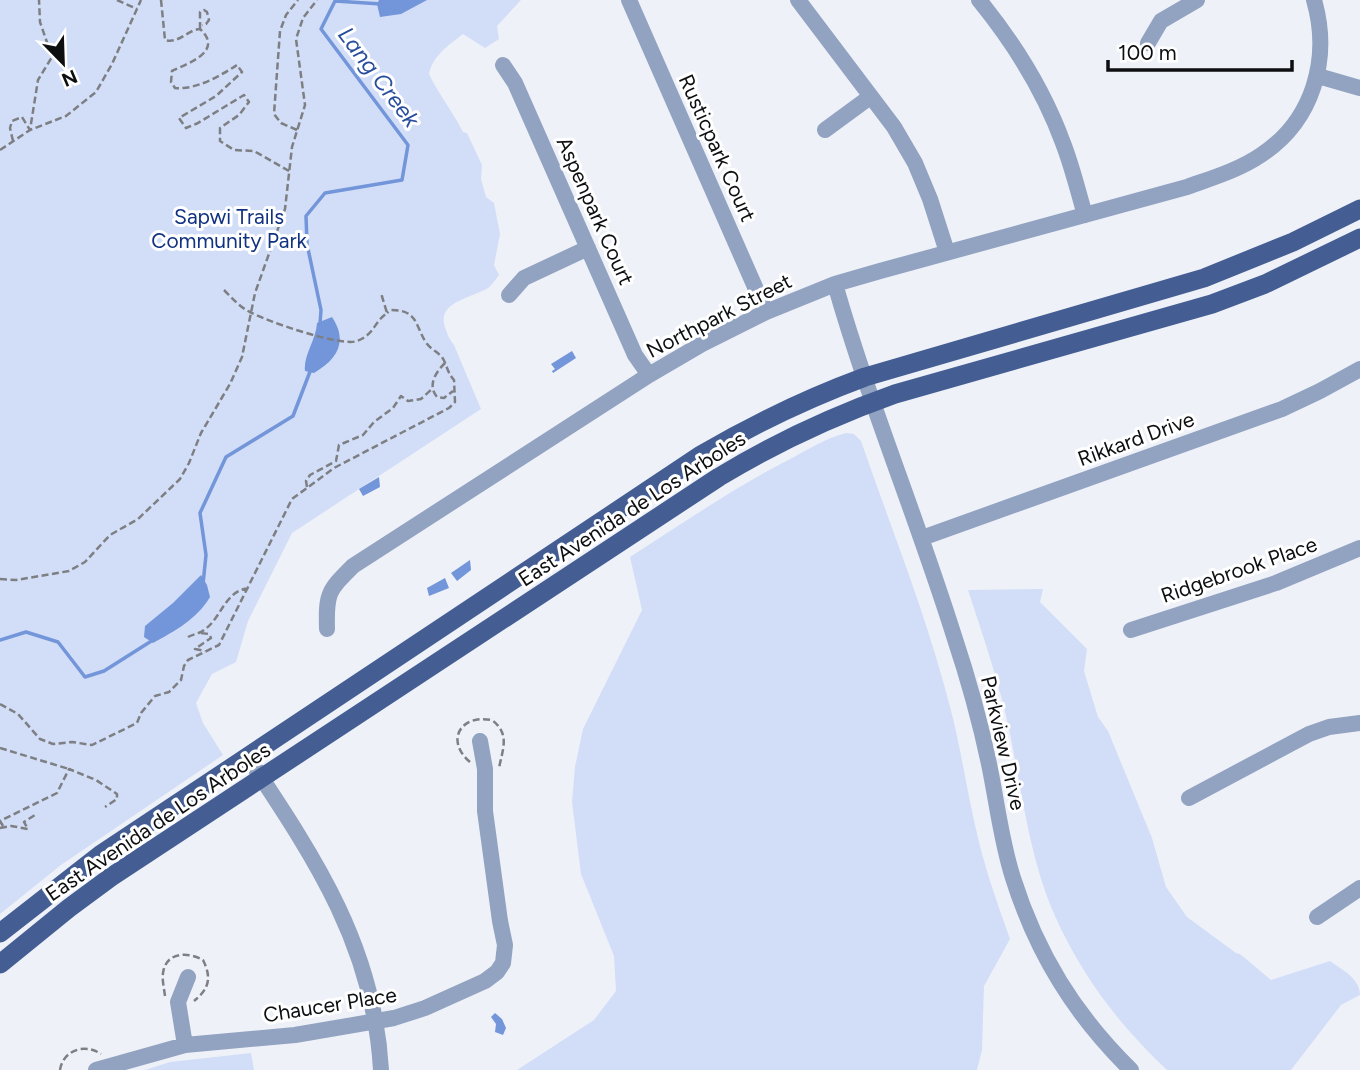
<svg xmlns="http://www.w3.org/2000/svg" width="1360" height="1070" viewBox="0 0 1360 1070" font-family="Figtree,sans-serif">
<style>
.green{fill:#d2def7}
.water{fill:#7395d9}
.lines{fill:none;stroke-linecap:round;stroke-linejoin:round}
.stream{stroke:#7395d9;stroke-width:3.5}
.path{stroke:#7d7f83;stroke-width:2.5;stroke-dasharray:7 3.5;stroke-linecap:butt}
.minor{stroke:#92a2c1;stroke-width:16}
.major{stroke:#445e94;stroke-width:19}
.labels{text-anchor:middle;stroke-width:6;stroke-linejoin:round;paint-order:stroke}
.street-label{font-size:21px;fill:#0d0e10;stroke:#fff}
.park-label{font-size:21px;fill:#103281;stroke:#fff}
.water-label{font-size:23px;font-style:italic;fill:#284d9e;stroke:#fff}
</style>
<rect width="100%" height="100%" fill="#eef1f8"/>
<path class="green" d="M 0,0 L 521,0 L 497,26 L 499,39 L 485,48 L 463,34 C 449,45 433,55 429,74 C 439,95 453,112 463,132 L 467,133 L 482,165 L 481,179 L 486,197 L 494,203 L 500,234 L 494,265 L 499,275 C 496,279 492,285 488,288 C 470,299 434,302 446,330 C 448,336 450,340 454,345 L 481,409 L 292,533 L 248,621 L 236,662 L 212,674 L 196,703 L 203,723 L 223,755 L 61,865 L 0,914 Z
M 846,433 L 854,434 L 861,441 C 891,528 926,614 949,703 C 961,747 967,793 978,838 C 986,872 998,905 1010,939 L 984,986 L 982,1050 L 977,1070 L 517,1070 L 594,1020 L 616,991 L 614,956 L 581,874 L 572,802 L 575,767 L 583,729 L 642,610 L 630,557 C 683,523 735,487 792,458 C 809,449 826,438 846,433 Z
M 1043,589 L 1040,602 L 1087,649 L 1084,671 L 1098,717 L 1108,731 L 1152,838 L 1166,887 L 1187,917 L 1236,953 L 1240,954 L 1271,980 L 1330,961 C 1342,970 1360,978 1360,995 L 1341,1005 L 1291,1070 L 1167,1070 C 1119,1025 1082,976 1055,916 C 1029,857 1022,791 1009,729 C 999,682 983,636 968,590 Z
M 251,1053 L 254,1070 L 145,1070 L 170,1062 Z"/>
<path class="water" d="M 379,0 L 427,0 L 401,14 L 380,17 L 377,4 Z
M 332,317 C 348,341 338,359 314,373 L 305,371 C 303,356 316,340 317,323 Z
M 572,351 L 576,358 L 553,373 L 552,371 L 555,369 L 551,364 Z
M 379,477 L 380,487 L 363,496 L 359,489 Z
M 470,560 L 471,570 L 457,581 L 451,573 Z
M 201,575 L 207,585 L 210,597 C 197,619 175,631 153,643 L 144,637 L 145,626 L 173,603 Z
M 445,578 L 449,588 L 429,596 L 427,588 Z
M 495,1013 L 502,1019 L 506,1028 L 503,1035 L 495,1032 L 496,1024 L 491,1017 Z"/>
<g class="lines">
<path class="stream" d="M 320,324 L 321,310 L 307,244 L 306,216 L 325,193 L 402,180 L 408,145 L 321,29 L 335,1 L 381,4
M 203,584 L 206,555 L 200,513 L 226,457 L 293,416 L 311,369
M 0,640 L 26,632 L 58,642 L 85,677 L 104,671 L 153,640"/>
<path class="path" d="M 117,0 L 137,9
M 161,0 L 165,40 C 179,44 187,30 200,29 C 224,51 189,63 172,71 L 171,82 L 175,88 C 196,90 220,76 237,65 L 242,72 L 216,96 L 179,118 L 186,128 L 198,123 L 244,95 L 249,102 L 239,115 L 220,128 L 220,141 L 234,150 L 254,151 L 289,171
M 200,29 L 200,12 L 204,10 L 207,12 L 209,20 L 206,24 L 202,25
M 297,130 L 281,123 L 274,114 L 280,31 L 286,15 L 298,0
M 13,141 L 10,128 L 12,121 L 22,117 L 30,130 L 38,80 L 52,57 L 40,22 L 39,0
M 0,150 L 30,130 L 66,116 L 96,92 L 112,64 L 141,0
M 224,290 C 232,298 239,306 248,311 C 265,321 341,347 357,341 C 374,335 374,322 387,313 L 381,293
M 445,363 C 436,372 427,385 437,397 L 444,398 L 453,391
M 307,487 L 306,481 L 310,475 L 336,461 L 339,445 L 363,435 L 374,422 L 393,408 L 401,396 L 408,401 L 421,399 L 432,389
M 0,579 L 16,580 L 69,571 L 85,562 L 110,535 L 138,519 L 180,479 L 189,463 L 201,433 L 230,384 L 242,357 L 255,293 L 285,209 L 292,147 L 305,105 L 296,39 L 303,18 L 317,0
M 201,633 L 209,634 L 211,638 L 195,649 L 205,651
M 188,637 C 193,634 199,634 204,630 C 222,618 224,591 249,588
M 0,704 L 18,714 L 40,739 L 53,744 L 72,742 L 92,745 L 137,723 L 141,713 L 155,696 L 169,692 L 181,680 L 184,666 L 188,660 L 219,645 L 292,499 L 334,468 L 449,408 L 455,402 L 454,380 C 446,371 447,363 441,356 C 436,351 429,348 425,341 C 415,324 417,310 391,310 L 387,313
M 0,748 L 69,769
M 470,762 C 445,741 460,714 492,720 C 510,734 503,748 499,768
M 3,826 L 0,821 L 57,793 L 69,769 L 96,780 L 117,794 L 117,799 L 105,807
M 0,828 L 11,826 L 28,829 L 24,822 L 35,815
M 165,996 C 164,988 162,980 163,973 C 166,951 189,952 203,960 C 212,978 209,989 194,1001
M 60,1070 C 63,1050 85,1043 101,1054"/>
<path class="minor" d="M 629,0 L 766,312
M 798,0 L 894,127 L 915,163 L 930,199 L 947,252
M 979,0 C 1014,43 1044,91 1063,143 C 1072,166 1078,191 1085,215
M 1148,43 L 1161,21 L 1197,0
M 503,65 L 515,83 L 635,355 L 649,375
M 1318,76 L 1360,88
M 825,130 L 870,97
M 835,284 C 869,403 917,518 954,636 C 968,678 980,721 989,764 C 997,802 1001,841 1013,878 C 1037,954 1075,1015 1131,1070
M 509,295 L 524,278 L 588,248
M 922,538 L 1282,409 L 1320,391 L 1360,369
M 327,629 C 326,593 328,591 353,566 L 649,375 L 702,344 L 766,312 L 835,284 L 880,271 L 1187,187 C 1212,178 1239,170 1261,155 C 1313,121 1331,59 1314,0
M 1131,630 L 1276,583 L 1360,548
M 247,756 C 314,857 374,945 381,1070
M 1189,798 L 1309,734 L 1329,727 L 1360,723
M 1317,917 L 1360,888
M 185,1045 L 178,1002 L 188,977
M 96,1070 L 185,1045 L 295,1035 L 394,1018 L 425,1008 L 485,981 L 497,972 L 503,963 L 505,945 L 500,921 L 485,811 L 485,769 L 480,741"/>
<path class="major" d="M 0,933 L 100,855 L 701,455 C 754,424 808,398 865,377 L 1204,278 L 1293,242 L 1360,209
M 0,964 L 69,908 L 111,877 L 719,477 C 775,443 833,416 895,394 L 1212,304 L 1265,284 L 1360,238"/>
</g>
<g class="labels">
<g class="street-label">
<text transform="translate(717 148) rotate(66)" y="7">Rusticpark Court</text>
<text transform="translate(595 211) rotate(66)" y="7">Aspenpark Court</text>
<text transform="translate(719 316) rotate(-27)" y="7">Northpark Street</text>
<text transform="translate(1136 439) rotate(-20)" y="7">Rikkard Drive</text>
<text transform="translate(632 509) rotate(-33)" y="7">East Avenida de Los Arboles</text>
<text transform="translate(1239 570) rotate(-19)" y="7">Ridgebrook Place</text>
<text transform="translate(1003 743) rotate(77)" y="7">Parkview Drive</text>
<text transform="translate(158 822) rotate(-34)" y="7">East Avenida de Los Arboles</text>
<text transform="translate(330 1005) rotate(-9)" y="7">Chaucer Place</text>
</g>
<g class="park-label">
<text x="229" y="224">Sapwi Trails<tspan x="229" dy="24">Community Park</tspan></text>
</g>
<g class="water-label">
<text transform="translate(379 77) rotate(53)" y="8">Lang Creek</text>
</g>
</g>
<g transform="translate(63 63) rotate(157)" stroke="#ffffff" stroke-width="5" paint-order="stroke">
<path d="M0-5L12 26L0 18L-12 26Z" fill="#0d0e10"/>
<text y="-10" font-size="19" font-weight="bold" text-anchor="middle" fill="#0d0e10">N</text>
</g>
<path d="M1108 60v10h184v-10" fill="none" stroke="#0d0e10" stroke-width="3.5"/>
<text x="1118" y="60" font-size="21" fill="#0d0e10" stroke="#ffffff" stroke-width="5" paint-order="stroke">100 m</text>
</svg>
